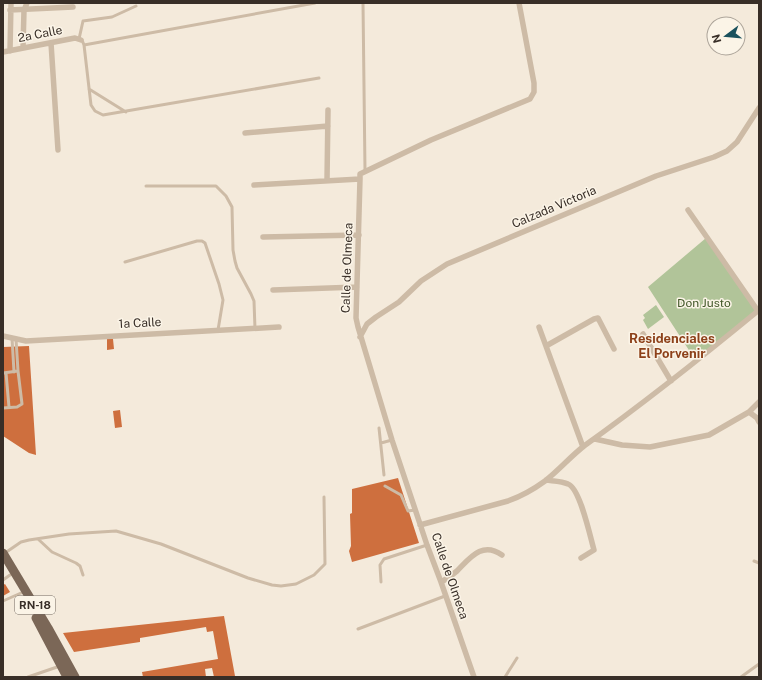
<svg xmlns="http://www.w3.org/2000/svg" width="762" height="680" viewBox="0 0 762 680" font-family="'Public Sans',sans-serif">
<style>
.green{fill:#b1c499}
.building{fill:#ce6f3e}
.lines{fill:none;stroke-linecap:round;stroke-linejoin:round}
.service{stroke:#cdbba6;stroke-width:3}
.minor{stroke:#cdbba6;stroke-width:5.5}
.primary{stroke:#7b6757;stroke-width:9}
.labels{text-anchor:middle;stroke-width:3;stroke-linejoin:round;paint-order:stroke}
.shield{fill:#fbf4e7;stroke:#726961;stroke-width:1}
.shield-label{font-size:11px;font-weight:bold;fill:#382e27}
.street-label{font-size:12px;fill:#382e27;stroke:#fbf4e7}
.park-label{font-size:12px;fill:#425829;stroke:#fbf4e7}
.neighbourhood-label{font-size:13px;font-weight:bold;fill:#8d411a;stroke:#fbf4e7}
</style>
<rect width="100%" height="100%" fill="#f4eadb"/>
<path class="green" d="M 706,238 L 758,311 L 696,361 L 648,287 Z
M 656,305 L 664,317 L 648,329 L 643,320 L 645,318 L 643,315 Z"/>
<path class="building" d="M 107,339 L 113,339 L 114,349 L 107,350 Z
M 29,346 L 36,455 L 29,453 L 3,436 L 3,347 Z
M 120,410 L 122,427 L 115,428 L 113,411 Z
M 398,478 L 419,543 L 352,562 L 349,551 L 351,546 L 350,514 L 352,513 L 352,489 Z
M 5,584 L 10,592 L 3,596 L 3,585 Z
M 224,616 L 235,676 L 231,677 L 214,677 L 212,668 L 205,669 L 206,677 L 143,677 L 142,672 L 218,659 L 213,631 L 207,632 L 206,627 L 140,638 L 140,642 L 74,652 L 63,633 Z"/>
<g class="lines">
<path class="service" d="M 363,3 L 365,171
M 79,39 L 83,21 L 112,17 L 136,6
M 82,40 L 84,45 L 91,105 L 95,111 L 103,115 L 319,78
M 84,45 L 315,3
M 89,89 L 126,112
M 146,186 L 216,186 L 226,196 L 232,207 L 233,250 L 235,261 L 237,268 L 251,294 L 254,301 L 255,329
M 125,262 L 197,241 L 202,241 L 205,243 L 219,284 L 223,300 L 218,330
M 12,338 L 14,372
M 16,339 L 18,371
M 3,373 L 18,371 L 22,404 L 17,407 L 3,408
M 6,373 L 9,407
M 379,428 L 384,475
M 381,443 L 392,440
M 385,486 L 401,495 L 408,511 L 415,510
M 38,539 L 52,552 L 76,563 L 80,566 L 83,575
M 5,553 L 21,542 L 29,540 L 69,534 L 116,531 L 161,544 L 248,578 L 272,585 L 281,586 L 296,584 L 314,575 L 325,564 L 324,497
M 754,561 L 759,563
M 3,580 L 10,575
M 381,582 L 380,565 L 384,559 L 427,545
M 3,601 L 21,593
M 358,629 L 445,596
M 28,677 L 60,666
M 505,677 L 517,658
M 741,677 L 759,664"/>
<path class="minor" d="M 10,10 L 73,7
M 51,43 L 58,150
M 23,48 L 24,10 L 27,3
M 10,51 L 11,3
M 3,52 L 75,38 L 81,40
M 245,133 L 328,126
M 327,180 L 328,110
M 254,185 L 360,179
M 688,210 L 758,311
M 263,237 L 359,235
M 273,290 L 357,287
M 539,327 L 583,447
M 643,334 L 671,381
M 3,336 L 26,341 L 279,327
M 360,337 L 367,324 L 376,317 L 399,302 L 421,281 L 447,264 L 656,176 L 714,157 L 727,151 L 737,142 L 759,108
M 546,346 L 594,319 L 598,318 L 614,349
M 749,412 L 757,418 L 759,422
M 595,439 L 622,445 L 650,447 L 709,435 L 749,412 L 759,402
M 546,480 C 553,481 562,481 568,484 C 580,488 590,536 594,550 L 581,558
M 420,525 L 508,501 C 522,496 534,489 545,481 C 559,470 570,457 584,446 C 644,403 702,357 759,310
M 441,582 C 447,579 452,575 457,571 C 470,558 482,541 502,555
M 474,677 L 441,582 L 427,545 L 392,440 L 358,327 L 356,318 L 360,179 L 360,174 L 431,140 L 530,99 L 534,92 L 534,83 L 519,3"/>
<path class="primary" d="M 3,553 L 48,628 L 75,677
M 36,618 L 67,677"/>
</g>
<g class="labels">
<rect class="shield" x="15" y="596" width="40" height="18" rx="3"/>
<g class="shield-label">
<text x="35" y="609">RN-18</text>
</g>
<g class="street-label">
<text transform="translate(40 34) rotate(-11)" y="4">2a Calle</text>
<text transform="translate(554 207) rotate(-23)" y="4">Calzada Victoria</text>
<text transform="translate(347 268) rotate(-88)" y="4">Calle de Olmeca</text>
<text transform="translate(140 323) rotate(-3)" y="4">1a Calle</text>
<text transform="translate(450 576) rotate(71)" y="4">Calle de Olmeca</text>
</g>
<g class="park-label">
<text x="704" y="307">Don Justo</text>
</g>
<g class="neighbourhood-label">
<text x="672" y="343">Residenciales<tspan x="672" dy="15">El Porvenir</tspan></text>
</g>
</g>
<rect width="762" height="680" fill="none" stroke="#382e27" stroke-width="8"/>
<g transform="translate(726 36) rotate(254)"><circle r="19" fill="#fbf4e7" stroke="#ada59a"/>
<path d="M0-3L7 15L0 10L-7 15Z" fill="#1a515d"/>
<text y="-6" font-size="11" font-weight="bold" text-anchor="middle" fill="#382e27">N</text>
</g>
</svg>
